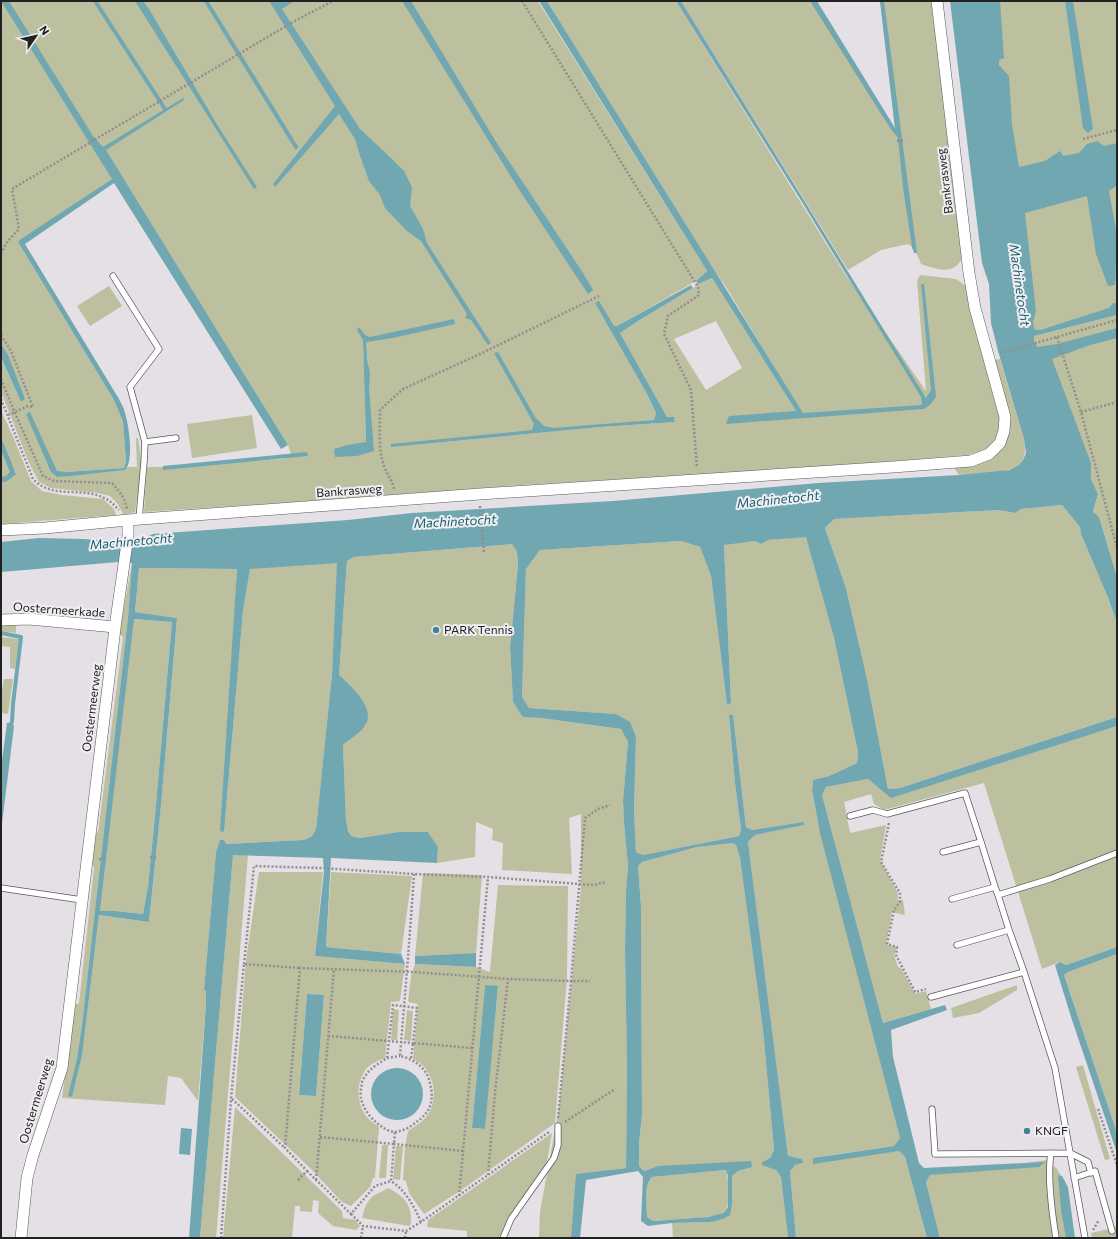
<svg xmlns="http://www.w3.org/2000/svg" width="1118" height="1239" viewBox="0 0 1118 1239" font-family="Commissioner,sans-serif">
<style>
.green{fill:#bcc09e;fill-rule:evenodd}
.water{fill:#71a7b1;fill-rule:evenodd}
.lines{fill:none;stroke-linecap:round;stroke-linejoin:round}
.stream{stroke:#71a7b1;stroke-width:4}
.lane-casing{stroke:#5b585c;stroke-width:7}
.street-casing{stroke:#5b585c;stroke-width:12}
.path{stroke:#918e91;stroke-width:2.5;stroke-dasharray:2 2;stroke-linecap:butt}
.lane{stroke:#fff;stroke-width:5.5}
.street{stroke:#fff;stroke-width:11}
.poi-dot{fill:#428395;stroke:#f1eef3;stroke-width:1.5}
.labels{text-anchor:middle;stroke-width:4;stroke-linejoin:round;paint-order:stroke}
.street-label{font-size:12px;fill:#222122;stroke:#f1eef3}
.poi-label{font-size:12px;fill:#222122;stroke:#f1eef3;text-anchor:start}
.water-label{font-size:13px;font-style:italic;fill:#17616c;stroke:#f1eef3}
</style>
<rect width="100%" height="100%" fill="#e4e0e5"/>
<path class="green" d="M 1,1 L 538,1 L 707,271 L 696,281 L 617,326 L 610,329 L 647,394 L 656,413 L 654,420 L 391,447 L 601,427 L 675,422 L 674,417 L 667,417 L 620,333 L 638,321 L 693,288 L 698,284 L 712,278 L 796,411 L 802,413 L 726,287 L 713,269 L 547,1 L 676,1 L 845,274 L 926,391 L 917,281 L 920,275 L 956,279 L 966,286 L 999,412 L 1002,429 L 995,442 L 984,451 L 967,455 L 823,467 L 524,485 L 295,502 L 144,512 L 147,467 L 171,467 L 283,459 L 302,453 L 291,454 L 288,445 L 120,173 L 112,179 L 18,242 L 114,400 L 123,422 L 126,461 L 124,468 L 66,472 L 57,472 L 30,413 L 26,414 L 57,477 L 124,470 L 128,467 L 137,467 L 136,438 L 138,438 L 142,466 L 135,512 L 124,515 L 117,503 L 110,496 L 98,493 L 51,488 L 39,482 L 29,463 L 1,392 L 1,357 L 21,402 L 1,344 ZM 716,321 L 742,368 L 706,390 L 674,339 ZM 363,340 L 372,447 L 366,442 Z
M 681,1 L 815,1 L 890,128 L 895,128 L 880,1 L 934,1 L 962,258 C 954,276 936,269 921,264 C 918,256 915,249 908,244 L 881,250 L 848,270 Z
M 993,1 L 1117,1 L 1117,307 L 1040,330 L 1033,329 L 1025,213 L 999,65 Z
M 109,286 L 122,306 L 90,326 L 77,306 Z
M 1117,315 L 1117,577 L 1099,517 L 1093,513 L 1098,494 L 1091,479 L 1091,463 L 1038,347 L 1034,342 L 1034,336 Z
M 1000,359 L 1024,439 C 1025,447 1026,454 1022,461 C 1015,474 974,473 959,475 L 954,468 L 997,453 L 1006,442 L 1011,419 L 995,360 Z
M 1,410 L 14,439 L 31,481 L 42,491 L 62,495 L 103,499 L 114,509 L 116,515 L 1,524 L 1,449 L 13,478 L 16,475 L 11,461 L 1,437 Z
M 252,415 L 257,448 L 192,458 L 187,424 Z
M 1062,505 L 1080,527 L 1081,534 L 1109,600 L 1117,623 L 1117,717 L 900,788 L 888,789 L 867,679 L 846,588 L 825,528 L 834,519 L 998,510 L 1014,513 L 1021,509 Z
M 806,536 L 834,638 L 858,752 L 857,763 L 829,776 L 813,780 L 812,790 L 818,822 L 900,1138 L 894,1146 L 817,1157 L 899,1151 L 905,1157 L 927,1238 L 796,1238 L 790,1171 L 795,1165 L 803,1163 L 801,1159 L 788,1157 L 748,842 L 755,835 L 803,825 L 803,822 L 752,830 L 746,827 L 733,715 L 729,715 L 735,783 L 741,830 L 739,836 L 643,855 L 636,852 L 634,810 L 636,737 L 616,714 L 529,708 L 522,697 L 526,569 L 540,550 L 681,541 L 700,547 L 711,576 L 727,705 L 731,703 L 724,544 L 755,541 L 761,544 L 768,540 Z
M 512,544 L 517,552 L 518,565 L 510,647 L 513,702 L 524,717 L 541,718 L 621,729 L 628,742 L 623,801 L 624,822 L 628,866 L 626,891 L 625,950 L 627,1068 L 626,1168 L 577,1174 L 571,1238 L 539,1238 L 540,1212 L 559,1108 L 581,887 L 581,814 L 569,818 L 572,874 L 502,870 L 503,843 L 492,840 L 493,829 L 476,822 L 475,857 L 437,863 L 438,847 L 428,832 L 399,832 L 360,838 L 351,836 L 348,832 L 346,820 L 343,745 L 366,725 L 339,675 L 347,561 L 354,557 Z
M 338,562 L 332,674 L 316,829 L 312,836 L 304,840 L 226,844 L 220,840 L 216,853 L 204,990 L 206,991 L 206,1004 L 198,1101 L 181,1078 L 168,1076 L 165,1105 L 62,1098 L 75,1005 L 79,1003 L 94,868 L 92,863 L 94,833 L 98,833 L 123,637 L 118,632 L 122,618 L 132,563 L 128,618 L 82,1025 L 72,1097 L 82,1056 L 99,915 L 149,922 L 161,805 L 177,618 L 135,612 L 139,568 L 237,569 L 224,832 L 243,611 L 250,568 Z
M 133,619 L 172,622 L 154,827 L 148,886 L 143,914 L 116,911 L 100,911 Z
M 16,621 L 16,633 L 1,631 L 1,622 Z
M 1,637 L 19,639 L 15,669 L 10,668 L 10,647 L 1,646 Z
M 4,679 L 13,679 L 8,714 L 1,713 L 1,694 Z
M 1117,726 L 1117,947 L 1066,965 L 1060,962 L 1042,969 L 984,783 L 884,810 L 874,804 L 871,794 L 844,802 L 850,833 L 886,825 L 880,860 L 898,893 L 898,900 L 903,900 L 905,915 L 892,912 L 886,945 L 897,947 L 894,955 L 898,967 L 901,968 L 915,994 L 926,991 L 931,1009 L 883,1023 L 822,795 L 826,787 L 868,779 L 892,797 Z
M 733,843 L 736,845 L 740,858 L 763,1030 L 774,1150 L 770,1158 L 762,1162 L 776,1170 L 781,1177 L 788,1238 L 673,1238 L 672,1223 L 711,1222 L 730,1210 L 732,1204 L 732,1176 L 738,1171 L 747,1168 L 658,1166 L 644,1171 L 639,1166 L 639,1143 L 642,1116 L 641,906 L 638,866 L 642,862 L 697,847 Z
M 233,855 L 248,855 L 216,1238 L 200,1238 Z
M 259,872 L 323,872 L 315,956 L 405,964 L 400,1001 L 391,1002 L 385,1058 C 379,1060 371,1064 366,1069 C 356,1083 356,1103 367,1117 C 370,1121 375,1124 379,1127 L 375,1178 L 373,1178 L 370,1187 L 351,1206 L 342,1202 L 312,1170 L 235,1097 L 246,960 ZM 307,994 L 324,995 L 316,1096 L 299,1095 Z
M 331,872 L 412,876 L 401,954 L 326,947 Z
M 423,873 L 482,875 L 476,953 L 415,956 Z
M 498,885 L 568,886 L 567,978 L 555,1123 L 463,1189 L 424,1214 L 409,1193 L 406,1181 L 403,1180 L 405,1147 L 408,1131 C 415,1126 421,1123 426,1117 C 437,1104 436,1081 425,1068 C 422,1064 417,1061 413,1059 L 418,1004 L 408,1002 L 411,976 L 415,964 L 476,967 L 490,972 ZM 485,985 L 498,987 L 484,1129 L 472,1128 Z
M 1117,954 L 1117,1133 L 1064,975 L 1068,972 Z
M 1017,985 L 1017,990 L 979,1013 L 953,1018 L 951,1008 Z
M 393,1009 L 399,1010 L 397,1040 L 391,1040 Z
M 407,1010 L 413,1011 L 411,1041 L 404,1040 Z
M 1083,1065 L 1110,1159 L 1105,1160 L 1076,1067 Z
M 235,1107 L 342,1211 L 343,1218 L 355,1220 L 360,1226 L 356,1230 L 333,1226 L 318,1213 L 319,1201 L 313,1200 L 312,1212 L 300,1211 L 300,1206 L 295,1206 L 292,1238 L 223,1238 Z
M 552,1133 L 547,1162 L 509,1217 L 499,1238 L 467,1238 L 467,1231 L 427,1227 L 428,1220 Z
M 382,1145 L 388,1145 L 386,1178 L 379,1178 Z
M 396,1146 L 403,1146 L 400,1180 L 393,1179 Z
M 1048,1160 L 1057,1169 L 1062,1178 L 1070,1238 L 940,1238 L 926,1182 L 930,1175 Z
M 726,1170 C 729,1178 731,1208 724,1213 C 714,1219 667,1219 653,1221 L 647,1217 C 647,1205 643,1186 652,1177 Z
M 388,1188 C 405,1197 412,1204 411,1224 L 409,1226 L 362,1218 C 364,1210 366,1202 373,1196 C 377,1193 383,1192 388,1188 Z
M 1117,1227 L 1117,1238 L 1092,1238 L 1091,1233 Z"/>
<path class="water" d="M 1,1 L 9,1 L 93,136 L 103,147 L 183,98 L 184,100 L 106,150 L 288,445 L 281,449 L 114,183 L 25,244 L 119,399 C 121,403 124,408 125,413 C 129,425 134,462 125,470 L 71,476 L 57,477 L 51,472 L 26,414 L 30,412 L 57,471 L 66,472 L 124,468 L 126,461 L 123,422 L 114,400 L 18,242 L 21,239 L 112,179 Z
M 135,1 L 143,1 L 149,9 L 218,126 L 257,187 L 254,189 Z
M 269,1 C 278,1 285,1 294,1 L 282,9 L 360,129 L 390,157 L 404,171 L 412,187 L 410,206 L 423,229 L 427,243 L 491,343 L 488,345 L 471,320 L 465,318 L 467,314 L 421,241 L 407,231 L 385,208 L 380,195 L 369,181 L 360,156 L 355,139 L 339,114 L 275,187 L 273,184 L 335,106 Z
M 402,1 L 411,1 L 498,145 L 583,273 L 593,290 L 588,294 L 520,191 Z
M 539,1 L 547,1 L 803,413 L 922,405 L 921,397 L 802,202 L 676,1 L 681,1 L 926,398 L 931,390 L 921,284 L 924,284 L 936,397 L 930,405 L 924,409 L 726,424 L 729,416 L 796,411 L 712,278 L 698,284 L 696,281 L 707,271 Z
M 810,1 L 817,1 L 895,128 L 880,1 L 884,1 L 917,253 L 914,253 L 912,247 L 903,187 L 898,138 L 890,128 Z
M 950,1 L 1000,1 L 1004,58 L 999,60 L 999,65 L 1009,76 L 1012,124 L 1019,167 L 1045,161 L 1060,151 L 1063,156 L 1079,153 L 1087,144 L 1097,141 L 1104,146 L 1117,143 L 1117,185 L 1109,191 L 1116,230 L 1116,265 L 1115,285 L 1108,286 L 1096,254 L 1087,196 L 1025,213 L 1036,311 L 1033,322 L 1034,329 L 1040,330 L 1109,308 L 1113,303 L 1117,303 L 1117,315 L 1034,336 L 1034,342 L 1038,347 L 1057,344 L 1117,328 L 1117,338 L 1090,345 L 1052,359 L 1091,463 L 1091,479 L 1098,494 L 1093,512 L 1099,517 L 1117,577 L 1117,623 L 1109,600 L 1081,534 L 1080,527 L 1062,505 L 1021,509 L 1015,513 L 998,510 L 834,519 L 825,528 L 846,588 L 867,679 L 888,789 L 900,788 L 1117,717 L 1117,726 L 891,798 L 868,779 L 826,787 L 822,795 L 883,1023 L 945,1005 L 947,1010 L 891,1030 L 893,1057 L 919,1163 L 924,1168 L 1045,1162 L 1039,1167 L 930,1175 L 926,1182 L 940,1238 L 927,1238 L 905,1157 L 899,1151 L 813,1164 L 813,1158 L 894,1146 L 900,1138 L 820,833 L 812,790 L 813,780 L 829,776 L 857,763 L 858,752 L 834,638 L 806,537 L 768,540 L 761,544 L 755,541 L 724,545 L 731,703 L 727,705 L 711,576 L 700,547 L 681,541 L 540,550 L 526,569 L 522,697 L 529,708 L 616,714 L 630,722 L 636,737 L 634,810 L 636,852 L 643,855 L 739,836 L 741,830 L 735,783 L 729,715 L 733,715 L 746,827 L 752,830 L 803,822 L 804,825 L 755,835 L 748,842 L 788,1156 L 802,1159 L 803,1163 L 795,1165 L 790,1171 L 796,1238 L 788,1238 L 781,1177 L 776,1170 L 762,1165 L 762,1162 L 770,1158 L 774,1150 L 763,1030 L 740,858 L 736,845 L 733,843 L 697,847 L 642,862 L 638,866 L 641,906 L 642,1116 L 639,1143 L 639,1166 L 644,1171 L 658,1166 L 751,1161 L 752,1167 L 738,1171 L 732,1176 L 732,1204 L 730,1215 L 723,1219 L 711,1222 L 672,1223 L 648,1226 L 641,1221 L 643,1177 L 638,1171 L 586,1180 L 580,1238 L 571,1238 L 576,1174 L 626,1168 L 627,1068 L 625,950 L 626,891 L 628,866 L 624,822 L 623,801 L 628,742 L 621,729 L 541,718 L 523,717 L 513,702 L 510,647 L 518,565 L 517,552 L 512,544 L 354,557 L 347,561 L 339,675 C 350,685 375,707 366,724 C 362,732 350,739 343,745 L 346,820 L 348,831 L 351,836 L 360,838 L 399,832 L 428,832 L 438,847 L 437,863 L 331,858 L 326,947 L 401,954 L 405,964 L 315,956 L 324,871 L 323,858 L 233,855 L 200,1238 L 189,1238 L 206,1004 L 206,991 L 204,990 L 216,852 L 220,840 L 224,840 L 226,844 L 304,840 L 312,836 L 316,829 L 332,674 L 337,563 L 250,569 L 243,611 L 224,832 L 220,831 L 237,569 L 139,568 L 135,612 L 177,618 L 161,805 L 149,922 L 99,915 L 82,1056 L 72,1097 L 68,1096 L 77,1059 L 82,1025 L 128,618 L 132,563 L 118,562 L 1,572 L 1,542 L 39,538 L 83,539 L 135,542 L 153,534 L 348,520 L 412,513 L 613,501 L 818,483 L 959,475 L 1009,470 L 1019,465 L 1023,460 L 1026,453 L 1024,439 L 998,351 L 991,323 L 989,284 L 982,263 ZM 134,619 L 172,622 L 154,827 L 148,886 L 143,914 L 116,911 L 100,911 ZM 726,1170 L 728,1176 L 728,1207 L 724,1213 L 708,1217 L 653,1221 L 647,1217 C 647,1205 643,1186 652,1177 Z
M 1065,1 L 1073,1 L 1093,129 L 1088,133 L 1083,128 Z
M 691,285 L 693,288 L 638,321 L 620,333 L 667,417 L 674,417 L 675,422 L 601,427 L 391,447 L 391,444 L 532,430 L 534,424 L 494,353 L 498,352 L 535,417 L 544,426 L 553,428 L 654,420 L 656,413 L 647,394 L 595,303 L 599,301 L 614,326 L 617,326 Z
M 454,319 L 455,324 L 393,338 L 366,342 L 367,360 L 370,373 L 369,389 L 374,451 L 357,456 L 335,457 L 334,449 L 347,445 L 366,442 L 363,340 L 357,330 L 359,327 L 365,335 L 370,337 Z
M 1,344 L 8,355 L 25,399 L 21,402 L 1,357 Z
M 1,437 L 11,461 L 16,475 L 5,482 L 1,482 L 1,477 L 6,476 L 10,472 L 1,450 Z
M 307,452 L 308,456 L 163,470 L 163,466 Z
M 12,722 L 14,726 L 1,832 L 1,768 L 7,723 Z
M 1117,947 L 1117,954 L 1068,972 L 1064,975 L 1117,1133 L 1117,1153 L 1072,1020 L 1055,965 L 1060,962 L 1066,965 Z
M 476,953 L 476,967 L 415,964 L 415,956 Z
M 485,985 L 498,986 L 485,1129 L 472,1128 Z
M 307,994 L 324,995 L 316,1096 L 299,1095 Z
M371 1094a26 26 0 1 1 52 0a26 26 0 1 1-52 0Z
M 181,1128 L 192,1129 L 190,1155 L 179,1154 Z
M 1058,1175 L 1062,1176 L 1068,1187 L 1075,1238 L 1066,1238 L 1061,1210 Z"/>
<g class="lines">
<path class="stream" d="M 95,1 L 165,109
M 206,1 L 296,147
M 1,633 L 21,637 L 13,704 L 12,722"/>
<g class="lane-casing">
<path id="lane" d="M 113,276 L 159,349 L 130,387 L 145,442 L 176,438
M 139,519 L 144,462 L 145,442
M 850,816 L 873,810 L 887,814 L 965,793 L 981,842 L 943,852
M 995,887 L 998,895 L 1050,879 L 1117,853
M 1,888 L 82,900
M 952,899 L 995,887 L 981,842
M 957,945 L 1009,930 L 998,895
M 1024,972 L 1055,1068 L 1085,1238
M 931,997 L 1024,972 L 1009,930
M 932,1109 L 935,1154 L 1070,1153 L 1088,1162 L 1091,1173
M 1051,1153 C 1047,1177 1052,1213 1056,1238
M 1074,1178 L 1095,1171 L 1112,1231
M 503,1238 L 511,1219 L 554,1158 L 558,1145 L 558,1126"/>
</g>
<g class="street-casing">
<path id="street" d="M 1,530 L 45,528 L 128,520 L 480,494 L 893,467 L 971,461 L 989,454 L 1000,443 L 1004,431 L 1005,417 L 975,308 L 969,273 L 937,1
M 1,620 L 29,619 L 115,627
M 21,1238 L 27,1178 L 33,1155 L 62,1068 L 116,620 L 128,536 L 128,520"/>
</g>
<path class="path" d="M 522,1 L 698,287 L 699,295 L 668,316 L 664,334 L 691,390 L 697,468
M 1083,139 L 1117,130
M 897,141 L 905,140
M 1,254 L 7,242 L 19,229 L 12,189 L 291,23 L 333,1
M 1,335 L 11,351 L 33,407 L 28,406 L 8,415
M 1057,337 L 1081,412 L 1117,548
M 1000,353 L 1117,320
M 1,379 L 15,413 L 43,476 L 54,481 L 112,483 C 120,492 125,498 127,509
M 1,399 L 33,479 C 53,500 81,486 104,498 C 110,500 114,505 119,510
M 1081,412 L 1117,402
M 394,489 C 392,480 387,474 384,466 C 378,448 380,429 380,410 L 403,389 L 480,354 L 599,296
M 480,506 L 484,552
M 889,823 L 881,862 L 900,893 L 900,902 L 894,910 L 887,944 L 897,947 L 896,955 L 915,992 L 926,989
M 150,857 L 157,858
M 99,859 L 106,860
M 244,964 L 254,866 L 320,868 L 414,874 L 488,877 L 579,884 L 594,885 L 606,882
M 328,1036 C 356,1038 385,1041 413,1043 L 417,1008 L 393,1005 L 387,1058 C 378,1064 368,1069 363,1080 C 361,1083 362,1086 361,1089 C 361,1092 360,1096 361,1098 C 364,1113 379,1129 394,1132 C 399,1132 407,1129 411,1126 C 429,1114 435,1105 430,1083 C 427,1068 414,1059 400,1056 C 405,995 410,935 414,874
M 387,1058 L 400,1056
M 411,1058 L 413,1043 L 472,1048
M 232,1099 L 285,1148
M 1098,1109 L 1117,1165
M 558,1118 L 571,981 L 590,981
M 565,1122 L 615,1089
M 320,1137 L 394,1144 L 395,1132
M 307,1171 L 351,1214 L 375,1186 L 391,1181
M 488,1175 L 495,1093 L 508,979
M 298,1180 L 307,1171 L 285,1148 L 300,968 L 414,972 L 508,979 L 571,981 L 585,818 L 598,809 L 610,805
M 316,1180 L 334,969
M 459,1196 L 488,877
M 351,1214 L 363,1226 L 406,1231 L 421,1222 L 549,1132
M 421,1222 C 414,1206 406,1191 391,1181 L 394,1144 L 463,1151
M 1093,1230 L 1099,1220
M 221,1238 L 231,1099 L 244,964 L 300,968
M 361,1238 L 363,1226
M 405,1238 L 406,1231"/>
<use href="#lane" class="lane"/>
<use href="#street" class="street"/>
</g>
<g class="poi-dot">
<circle cx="436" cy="630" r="4"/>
<circle cx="1027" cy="1131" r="4"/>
</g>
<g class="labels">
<g class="street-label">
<text transform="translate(945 181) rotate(-97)" y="4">Bankrasweg</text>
<text transform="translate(349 491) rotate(-4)" y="4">Bankrasweg</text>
<text transform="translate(59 610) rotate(4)" y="4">Oostermeerkade</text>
<text transform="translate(92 708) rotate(-83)" y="4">Oostermeerweg</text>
<text transform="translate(36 1101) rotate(-73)" y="4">Oostermeerweg</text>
</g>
<g class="poi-label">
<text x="444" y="634">PARK Tennis</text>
<text x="1035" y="1135">KNGF</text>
</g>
<g class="water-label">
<text transform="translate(1020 285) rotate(82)" y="5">Machinetocht</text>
<text transform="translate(778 499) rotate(-6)" y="5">Machinetocht</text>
<text transform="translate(455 521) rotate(-3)" y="5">Machinetocht</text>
<text transform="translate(131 541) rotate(-5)" y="5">Machinetocht</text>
</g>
</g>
<rect width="1118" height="1239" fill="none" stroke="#222122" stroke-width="4"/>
<g transform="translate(36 36) rotate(56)" stroke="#f1eef3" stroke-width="3" paint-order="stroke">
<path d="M0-3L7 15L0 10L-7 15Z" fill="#222122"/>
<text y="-6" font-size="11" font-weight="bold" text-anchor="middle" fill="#222122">N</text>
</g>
</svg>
